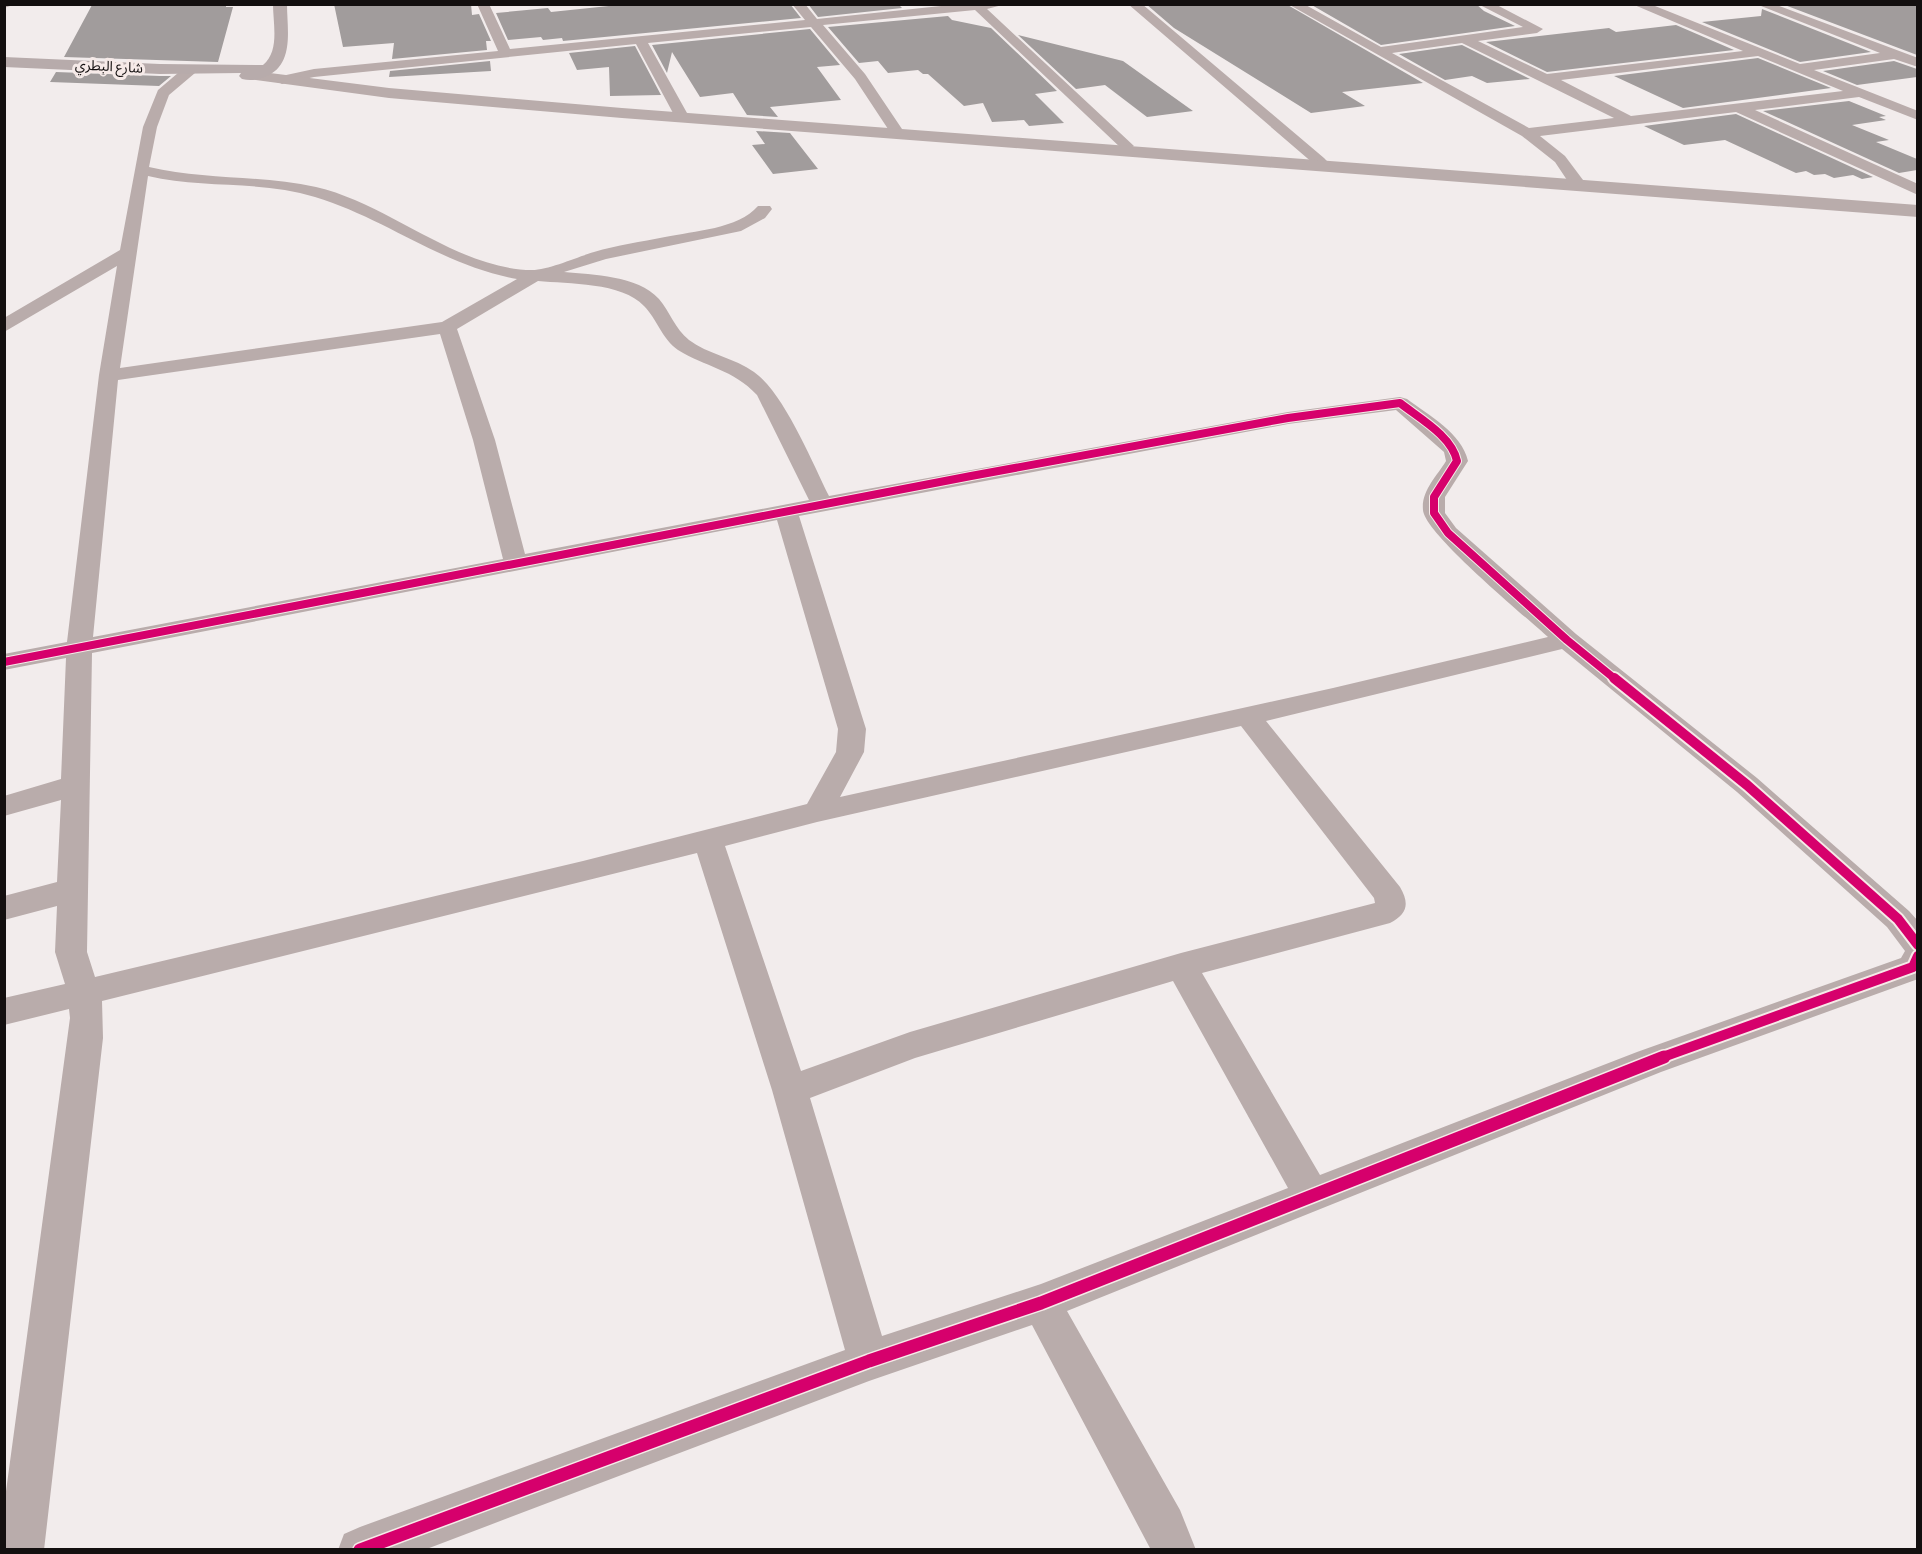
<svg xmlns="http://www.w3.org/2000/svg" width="1922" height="1554" viewBox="0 0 1922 1554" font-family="Manrope,'Noto Sans Arabic',sans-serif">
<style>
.building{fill:#a19c9c}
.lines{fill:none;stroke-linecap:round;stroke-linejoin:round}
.minor{fill:#b9acab;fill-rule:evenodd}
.tertiary{fill:#b9acab;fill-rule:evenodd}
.secondary{fill:#b7abab;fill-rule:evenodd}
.cycleway-far2-casing{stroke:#f6eae8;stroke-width:10}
.cycleway-far1-casing{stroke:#f6eae8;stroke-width:14}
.cycleway-casing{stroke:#f6eae8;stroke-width:16}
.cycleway-far2{stroke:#d6006c;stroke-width:8}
.cycleway-far1{stroke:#d6006c;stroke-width:10}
.cycleway{stroke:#d6006c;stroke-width:13}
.labels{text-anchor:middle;stroke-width:6;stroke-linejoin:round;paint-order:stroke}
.far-street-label{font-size:14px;fill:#130f0f;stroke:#f6eae8}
</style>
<rect width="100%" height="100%" fill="#f2ecec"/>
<path class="building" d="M 226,4 L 226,7 L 233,7 L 218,62 L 64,57 L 92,5 Z
M 334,4 L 471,4 L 472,15 L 479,14 L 491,41 L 486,41 L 487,50 L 392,59 L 394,43 L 343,47 Z
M 628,4 L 790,4 L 801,18 L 563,41 L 562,38 L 543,40 L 541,37 L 508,40 L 496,13 L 548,8 L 551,12 Z
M 808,4 L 898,4 L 902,8 L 818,17 Z
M 1146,4 L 1286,4 L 1423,83 L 1342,92 L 1365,106 L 1311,113 L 1174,28 Z
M 1310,4 L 1476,4 L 1484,11 L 1515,26 L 1381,45 Z
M 1782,4 L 1917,4 L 1917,55 Z
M 1762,9 L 1871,52 L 1800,62 L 1702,22 L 1761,16 Z
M 948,16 L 952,20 L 991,28 L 1057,91 L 1035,94 L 1064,123 L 1029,126 L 1024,120 L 992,122 L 983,103 L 964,106 L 928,74 L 923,74 L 918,70 L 888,73 L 878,61 L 859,63 L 828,27 Z
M 1676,25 L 1734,50 L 1547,72 L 1486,42 L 1609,28 L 1616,32 Z
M 810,29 L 840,65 L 817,67 L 841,100 L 770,107 L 778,117 L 747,115 L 733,93 L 700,97 L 672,52 L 667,73 L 652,45 Z
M 1018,35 L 1123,61 L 1193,111 L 1147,117 L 1105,85 L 1076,89 Z
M 1462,45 L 1530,79 L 1487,83 L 1472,76 L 1445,80 L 1399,54 Z
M 635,46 L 661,95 L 610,96 L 609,67 L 577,70 L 569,53 Z
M 1758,58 L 1831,88 L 1683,108 L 1614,76 Z
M 490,61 L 491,71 L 389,77 L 390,71 Z
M 1894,61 L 1917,69 L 1917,77 L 1857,85 L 1823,71 Z
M 56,72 L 160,76 L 171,76 L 159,86 L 50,82 Z
M 1849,101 L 1886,116 L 1879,117 L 1886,120 L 1852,125 L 1889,140 L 1876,142 L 1917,159 L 1917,170 L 1899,173 L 1763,111 Z
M 1736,114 L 1873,177 L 1862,179 L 1853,175 L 1834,178 L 1825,174 L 1814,175 L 1806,171 L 1796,173 L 1725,140 L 1684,145 L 1644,126 Z
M 756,131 L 790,133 L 818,169 L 773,174 L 752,145 L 765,144 Z"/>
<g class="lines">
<path class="minor" d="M 4,4 L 16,4 L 4,8 Z
M 477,4 L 489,4 L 510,49 L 805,20 L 792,4 L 805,4 L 817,19 L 960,4 L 1006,4 L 987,9 L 1134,146 L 1127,150 L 1122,149 L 975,10 L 823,25 L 865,74 L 902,129 L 895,133 L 890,132 L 855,79 L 811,27 L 648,43 L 687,113 L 680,117 L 673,113 L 636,44 L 314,77 L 282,84 L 275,80 L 277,77 L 314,69 L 498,51 Z
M 1128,4 L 1142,4 L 1324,158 L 1327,161 L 1324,164 L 1314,164 Z
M 1288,4 L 1304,4 L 1381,47 L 1523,27 L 1478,4 L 1495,4 L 1543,29 L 1537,33 L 1478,41 L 1547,74 L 1743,51 L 1632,4 L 1650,4 L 1800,64 L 1880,53 L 1756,4 L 1774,4 L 1918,58 L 1918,67 L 1894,59 L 1814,70 L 1918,111 L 1918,120 L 1859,97 L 1755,110 L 1918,184 L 1918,195 L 1736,112 L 1540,136 L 1565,156 L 1583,180 L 1575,185 L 1569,183 L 1555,162 L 1522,136 ZM 1462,43 L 1614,118 L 1529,128 L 1392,53 ZM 1758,56 L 1843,91 L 1631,116 L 1561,80 Z
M 190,66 L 195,67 L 197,70 L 195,73 L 169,95 L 157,127 L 149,167 C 204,180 261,175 316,187 C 390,204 456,269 532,270 C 549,270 577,257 594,252 C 617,245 641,242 665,237 C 694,231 738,229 758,206 L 770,206 L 772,209 L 765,218 L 741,231 L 606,259 L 564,272 C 593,275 637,275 659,299 C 670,312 675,329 689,340 C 707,354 735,358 754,372 C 784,393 812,462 829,496 L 1288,412 L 1400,397 L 1407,399 C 1428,415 1462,433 1468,461 L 1445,497 L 1445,513 L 1456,528 L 1576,634 L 1757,778 L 1909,911 L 1918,921 L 1918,979 L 1661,1072 L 1067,1311 L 1180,1510 L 1196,1550 L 1151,1550 L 1032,1325 L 869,1381 L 424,1550 L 338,1550 L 344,1534 L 360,1527 L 845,1350 L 772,1090 L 697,853 L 102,1001 L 103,1038 L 44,1550 L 4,1550 L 4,1506 L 70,1018 L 69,1009 L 4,1025 L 4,998 L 65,984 L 55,952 L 57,906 L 4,920 L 4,896 L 57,882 L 61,800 L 4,816 L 4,796 L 61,779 L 66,658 L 4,670 L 4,654 L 67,642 L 99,375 L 117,266 L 4,332 L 4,318 L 120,250 L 143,127 L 158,90 L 185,67 ZM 148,176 C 202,189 261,180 315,197 C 385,218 443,266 517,279 L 442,322 L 120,368 ZM 538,281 C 568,284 622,282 644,306 C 657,319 662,339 678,350 C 705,367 733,369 757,395 L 809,500 L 525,554 L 495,440 L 457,329 ZM 440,334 L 473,440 L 503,559 L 93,637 L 118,380 ZM 1396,410 L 1444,452 L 1446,461 C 1437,476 1421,491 1423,510 C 1424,533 1526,617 1548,637 L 1333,688 L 840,797 L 864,752 L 866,729 L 799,516 L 1288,424 ZM 777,520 L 838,729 L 836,752 L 807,804 L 583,861 L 95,977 L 87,952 L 92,653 ZM 1562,649 L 1737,792 L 1887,927 L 1905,951 L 1901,958 L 1637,1052 L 1320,1175 L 1202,973 L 1390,923 C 1407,914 1410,904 1400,887 L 1266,721 ZM 1241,726 L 1374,898 L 1375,903 L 1181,953 L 910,1032 L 801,1071 L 725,846 L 817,822 ZM 1173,981 L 1288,1188 L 1041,1284 L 882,1336 L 810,1098 L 915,1058 Z"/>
<path class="tertiary" d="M 254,71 L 389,88 L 622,108 L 1918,205 L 1918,217 L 622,118 L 389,98 L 249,79 L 246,76 Z"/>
<path class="secondary" d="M 273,4 L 287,4 C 287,30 295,65 265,77 C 257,80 250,81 242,79 L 239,76 L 241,73 L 160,74 L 4,67 L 4,57 L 160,64 L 263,65 C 280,51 273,24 273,4 Z"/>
<g class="cycleway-far2-casing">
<path id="cycleway-far2" d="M 4,662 L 971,476 L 1288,418 L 1400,403 C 1419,418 1452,436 1457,461 L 1434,497 L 1434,513 L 1448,533 L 1567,640 L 1615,679"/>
</g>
<g class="cycleway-far1-casing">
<path id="cycleway-far1" d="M 1614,678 L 1747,785 L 1898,919 L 1918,945
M 1660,1058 L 1913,967 L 1918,956"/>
</g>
<g class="cycleway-casing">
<path id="cycleway" d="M 360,1550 L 869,1361 L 1041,1303 L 1664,1057"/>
</g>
<use href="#cycleway-far2" class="cycleway-far2"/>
<use href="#cycleway-far1" class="cycleway-far1"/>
<use href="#cycleway" class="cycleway"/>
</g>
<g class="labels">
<g class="far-street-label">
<text transform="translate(109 66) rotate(3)" y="5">شارع البطري</text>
</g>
</g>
<rect width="1922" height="1554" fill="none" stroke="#130f0f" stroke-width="12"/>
</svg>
